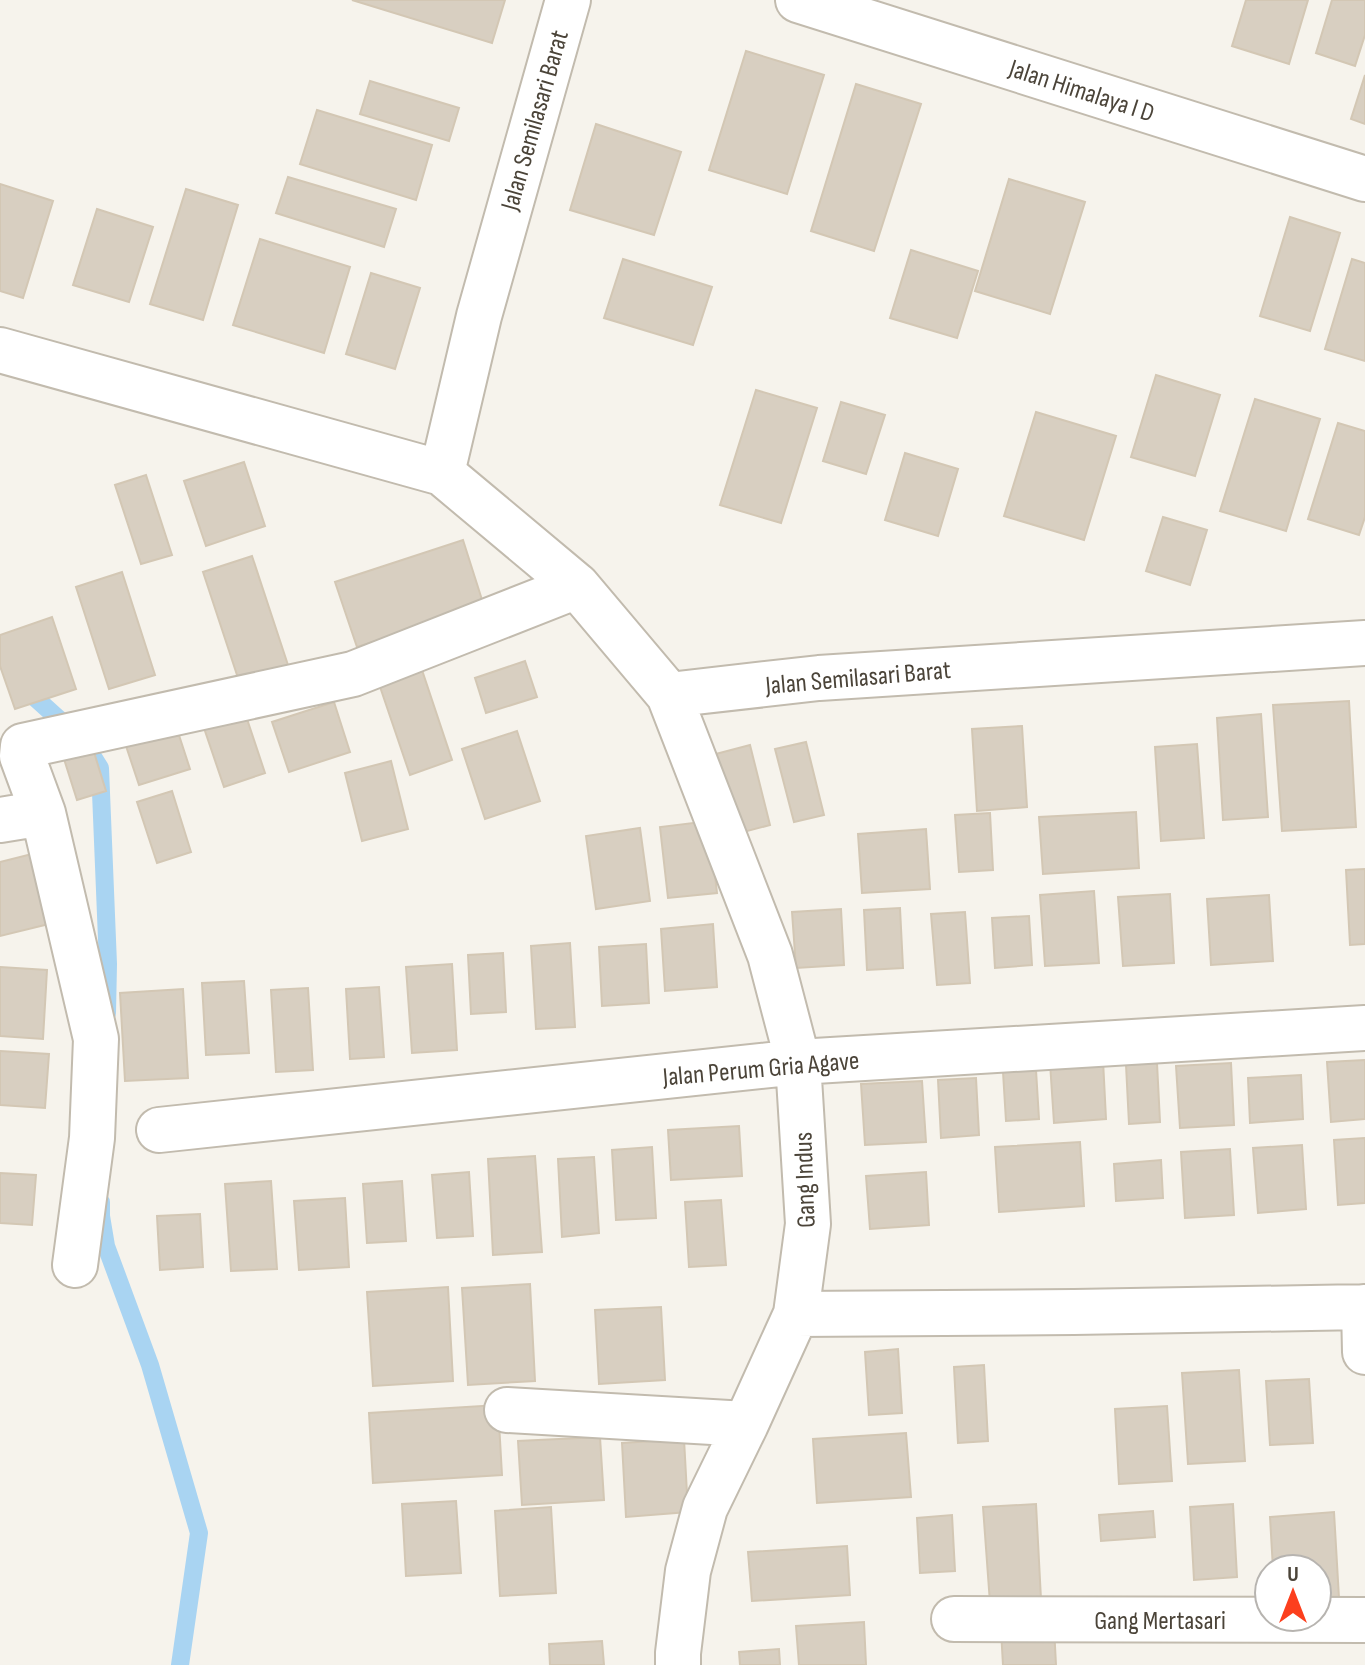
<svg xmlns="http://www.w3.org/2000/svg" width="1365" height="1665" viewBox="0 0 1365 1665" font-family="'Sofia Sans Condensed',sans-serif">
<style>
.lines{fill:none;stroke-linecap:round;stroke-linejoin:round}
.stream{stroke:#a9d4f2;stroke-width:18}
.building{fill:#d8cfc1;stroke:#d3c7b4;stroke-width:2}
.minor-casing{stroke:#c2bbae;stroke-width:48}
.minor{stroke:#fff;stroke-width:44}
.labels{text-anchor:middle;stroke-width:6;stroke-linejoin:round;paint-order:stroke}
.street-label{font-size:26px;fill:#4b4439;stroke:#fff}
</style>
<rect width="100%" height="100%" fill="#f6f3ec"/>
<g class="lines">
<path class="stream" d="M 0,654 L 31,694 L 83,741 L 100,768 L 108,964 L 107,1013
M 101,1202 L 101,1216 L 106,1246 L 150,1365 L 199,1533 L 180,1665"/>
</g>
<path class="building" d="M 352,0 L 505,0 L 492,43 Z
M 1246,0 L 1308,0 L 1289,64 L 1232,46 Z
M 1332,0 L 1365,0 L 1365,35 L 1355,66 L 1316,53 Z
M 746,51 L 824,75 L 787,194 L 709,170 Z
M 1365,75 L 1365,124 L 1351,119 Z
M 370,81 L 459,108 L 449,141 L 360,114 Z
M 856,84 L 921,104 L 874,251 L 811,231 Z
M 317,110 L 432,145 L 416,200 L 300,164 Z
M 596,124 L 681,152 L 654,235 L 570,210 Z
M 288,177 L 396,209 L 384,247 L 276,213 Z
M 1009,179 L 1085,202 L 1050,314 L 975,291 Z
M 0,184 L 53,201 L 23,298 L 0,291 Z
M 186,189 L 238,205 L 203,320 L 150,304 Z
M 97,209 L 153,227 L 129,302 L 73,285 Z
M 1290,217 L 1340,233 L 1310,331 L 1260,316 Z
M 260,239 L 350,267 L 324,353 L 233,325 Z
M 911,250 L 978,271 L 957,338 L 890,318 Z
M 623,259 L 712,287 L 693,345 L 604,318 Z
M 1352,259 L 1365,263 L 1365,361 L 1325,349 Z
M 371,273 L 420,288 L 395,369 L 346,354 Z
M 1156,375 L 1220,395 L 1195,476 L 1131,457 Z
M 756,390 L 817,408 L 781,523 L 720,505 Z
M 1255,399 L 1320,419 L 1286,531 L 1220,511 Z
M 841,402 L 885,415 L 866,474 L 823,461 Z
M 1036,412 L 1116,436 L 1084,540 L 1004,516 Z
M 1338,423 L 1365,431 L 1365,517 L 1359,535 L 1308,519 Z
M 905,453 L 958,469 L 938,536 L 885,520 Z
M 244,462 L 265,526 L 206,546 L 184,481 Z
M 146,475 L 172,555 L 141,564 L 115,485 Z
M 1163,517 L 1207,530 L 1190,585 L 1146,571 Z
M 463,540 L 484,606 L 357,647 L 335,582 Z
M 252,556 L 288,665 L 239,681 L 203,572 Z
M 122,572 L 155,675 L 109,689 L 76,587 Z
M 52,617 L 76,689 L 15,709 L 0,666 L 0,635 Z
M 525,661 L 537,697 L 486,713 L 475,678 Z
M 420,664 L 452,760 L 410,775 L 377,678 Z
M 1349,701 L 1356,827 L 1282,831 L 1273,705 Z
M 334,702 L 350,752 L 289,772 L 272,722 Z
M 244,710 L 265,773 L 224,787 L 203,725 Z
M 1261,714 L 1268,817 L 1223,820 L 1217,718 Z
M 176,726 L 190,769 L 139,785 L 125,743 Z
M 1022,726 L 1027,807 L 977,811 L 972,729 Z
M 517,731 L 540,801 L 485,819 L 462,749 Z
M 806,742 L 824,815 L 794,822 L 775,749 Z
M 1197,744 L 1204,838 L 1161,841 L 1155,747 Z
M 750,745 L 770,825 L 732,835 L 712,755 Z
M 93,749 L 106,791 L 77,800 L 64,759 Z
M 391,761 L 408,829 L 362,841 L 345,773 Z
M 172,791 L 191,852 L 157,863 L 137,802 Z
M 1136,812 L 1139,868 L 1043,874 L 1039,817 Z
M 990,813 L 993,870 L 959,872 L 955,815 Z
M 709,821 L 717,893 L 668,898 L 660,827 Z
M 640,828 L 650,901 L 596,909 L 586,836 Z
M 926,829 L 930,889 L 862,893 L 858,834 Z
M 32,854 L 49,924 L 0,936 L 0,862 Z
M 1365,869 L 1365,944 L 1350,945 L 1346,870 Z
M 1094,891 L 1099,963 L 1045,966 L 1040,895 Z
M 1170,894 L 1174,963 L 1123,966 L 1118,897 Z
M 1269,895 L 1273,961 L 1211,965 L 1207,899 Z
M 900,908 L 903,968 L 867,970 L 864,910 Z
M 841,909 L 844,965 L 796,968 L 792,912 Z
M 965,912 L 970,983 L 937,985 L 931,914 Z
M 1029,916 L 1032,965 L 995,968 L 992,918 Z
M 713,924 L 717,987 L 665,991 L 661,929 Z
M 570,943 L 575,1027 L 536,1029 L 531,946 Z
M 646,944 L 649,1003 L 602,1006 L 599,947 Z
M 503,953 L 506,1012 L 471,1014 L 468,955 Z
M 452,964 L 457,1050 L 412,1053 L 406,967 Z
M 0,967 L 47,970 L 43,1039 L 0,1036 Z
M 244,981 L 249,1053 L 206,1055 L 202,983 Z
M 379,987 L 384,1057 L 350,1059 L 346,989 Z
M 308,988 L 313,1070 L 276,1072 L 271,990 Z
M 183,989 L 188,1078 L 125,1081 L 120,993 Z
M 0,1051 L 49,1054 L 45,1108 L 0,1105 Z
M 1103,1060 L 1106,1119 L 1054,1123 L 1050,1063 Z
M 1365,1060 L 1365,1119 L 1331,1122 L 1327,1062 Z
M 1157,1063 L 1160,1122 L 1129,1124 L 1126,1065 Z
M 1231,1063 L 1234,1125 L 1180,1128 L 1176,1066 Z
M 1036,1070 L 1039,1119 L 1006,1121 L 1003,1072 Z
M 1301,1075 L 1303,1119 L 1250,1123 L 1248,1078 Z
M 976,1078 L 979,1135 L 941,1138 L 938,1080 Z
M 922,1081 L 926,1142 L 865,1145 L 861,1084 Z
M 739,1126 L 742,1176 L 671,1180 L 668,1130 Z
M 1365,1138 L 1365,1203 L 1338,1205 L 1334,1140 Z
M 1080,1142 L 1084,1206 L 999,1212 L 995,1147 Z
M 1302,1145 L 1306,1209 L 1258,1213 L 1253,1148 Z
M 652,1147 L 656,1218 L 616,1220 L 612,1150 Z
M 1230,1149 L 1234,1215 L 1185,1218 L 1181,1152 Z
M 535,1156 L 542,1252 L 493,1255 L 488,1159 Z
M 594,1157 L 599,1233 L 562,1237 L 558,1159 Z
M 1161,1160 L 1163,1198 L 1116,1201 L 1114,1164 Z
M 469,1172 L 473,1236 L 437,1238 L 432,1175 Z
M 926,1172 L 929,1225 L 870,1229 L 866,1176 Z
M 0,1173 L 36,1175 L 32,1225 L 0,1223 Z
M 271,1181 L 277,1269 L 231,1271 L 225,1184 Z
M 402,1181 L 406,1241 L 367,1243 L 363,1184 Z
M 345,1198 L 349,1267 L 299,1270 L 294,1201 Z
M 721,1200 L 726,1265 L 689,1267 L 685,1202 Z
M 200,1214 L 203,1267 L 160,1270 L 157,1216 Z
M 530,1284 L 535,1381 L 468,1385 L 462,1288 Z
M 448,1287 L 453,1381 L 373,1386 L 367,1292 Z
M 661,1307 L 665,1380 L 599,1384 L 595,1310 Z
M 898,1349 L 902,1413 L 869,1415 L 865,1352 Z
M 984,1365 L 988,1441 L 958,1443 L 954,1367 Z
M 1239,1370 L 1245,1461 L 1188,1464 L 1182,1373 Z
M 1309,1379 L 1313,1443 L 1270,1445 L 1266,1381 Z
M 498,1405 L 502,1475 L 373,1483 L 369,1413 Z
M 1167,1406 L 1172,1481 L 1119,1484 L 1115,1409 Z
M 906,1433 L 911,1497 L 817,1503 L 813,1439 Z
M 600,1437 L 604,1500 L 522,1505 L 518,1441 Z
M 684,1439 L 688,1512 L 626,1517 L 622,1443 Z
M 456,1501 L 461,1573 L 406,1576 L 402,1504 Z
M 1036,1504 L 1041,1599 L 990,1603 L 983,1507 Z
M 1233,1504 L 1237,1577 L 1194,1580 L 1190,1507 Z
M 551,1507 L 556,1593 L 500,1596 L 495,1511 Z
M 1153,1511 L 1155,1537 L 1101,1541 L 1099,1515 Z
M 1334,1512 L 1339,1598 L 1317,1599 L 1317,1569 L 1273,1569 L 1270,1517 Z
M 952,1515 L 955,1571 L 920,1573 L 917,1518 Z
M 847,1546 L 850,1595 L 752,1601 L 748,1552 Z
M 864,1622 L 866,1665 L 799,1665 L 796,1626 Z
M 1054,1627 L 1056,1665 L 1003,1665 L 1001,1630 Z
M 602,1641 L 604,1665 L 550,1665 L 549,1644 Z
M 779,1649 L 780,1665 L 740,1665 L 739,1652 Z"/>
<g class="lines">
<g class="minor-casing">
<path id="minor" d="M 798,0 L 1365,179
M 0,350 L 442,473 L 577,586 L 669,695 L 770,955 L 798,1062 L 808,1224 L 796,1314 L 746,1424 L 705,1508 L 688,1571 L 678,1653 L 678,1665
M 442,473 L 479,316 L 568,0
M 669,695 L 819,678 L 1365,643
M 43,813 L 22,756 L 23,746 L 353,674 L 577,586
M 0,820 L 43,813 L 96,1039 L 92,1138 L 75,1265
M 159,1130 L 798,1062 L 1365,1028
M 1364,1307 L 1365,1352
M 796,1314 L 1074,1312 L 1365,1307
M 507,1410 L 746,1424
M 954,1619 L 1365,1620"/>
</g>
<use href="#minor" class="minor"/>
</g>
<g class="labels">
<g class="street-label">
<text transform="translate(1082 90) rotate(18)" y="9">Jalan Himalaya I D</text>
<text transform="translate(534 120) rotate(-74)" y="9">Jalan Semilasari Barat</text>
<text transform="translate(858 677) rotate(-5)" y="9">Jalan Semilasari Barat</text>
<text transform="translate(761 1068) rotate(-5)" y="9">Jalan Perum Gria Agave</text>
<text transform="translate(804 1180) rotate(-92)" y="9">Gang Indus</text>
<text x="1160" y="1629">Gang Mertasari</text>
</g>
</g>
<g transform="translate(1293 1593)"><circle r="38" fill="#ffffff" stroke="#b7b4b0" stroke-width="2"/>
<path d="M0-6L14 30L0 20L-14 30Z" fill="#fc3f1d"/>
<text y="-12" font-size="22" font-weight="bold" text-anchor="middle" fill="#4b4439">U</text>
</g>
</svg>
